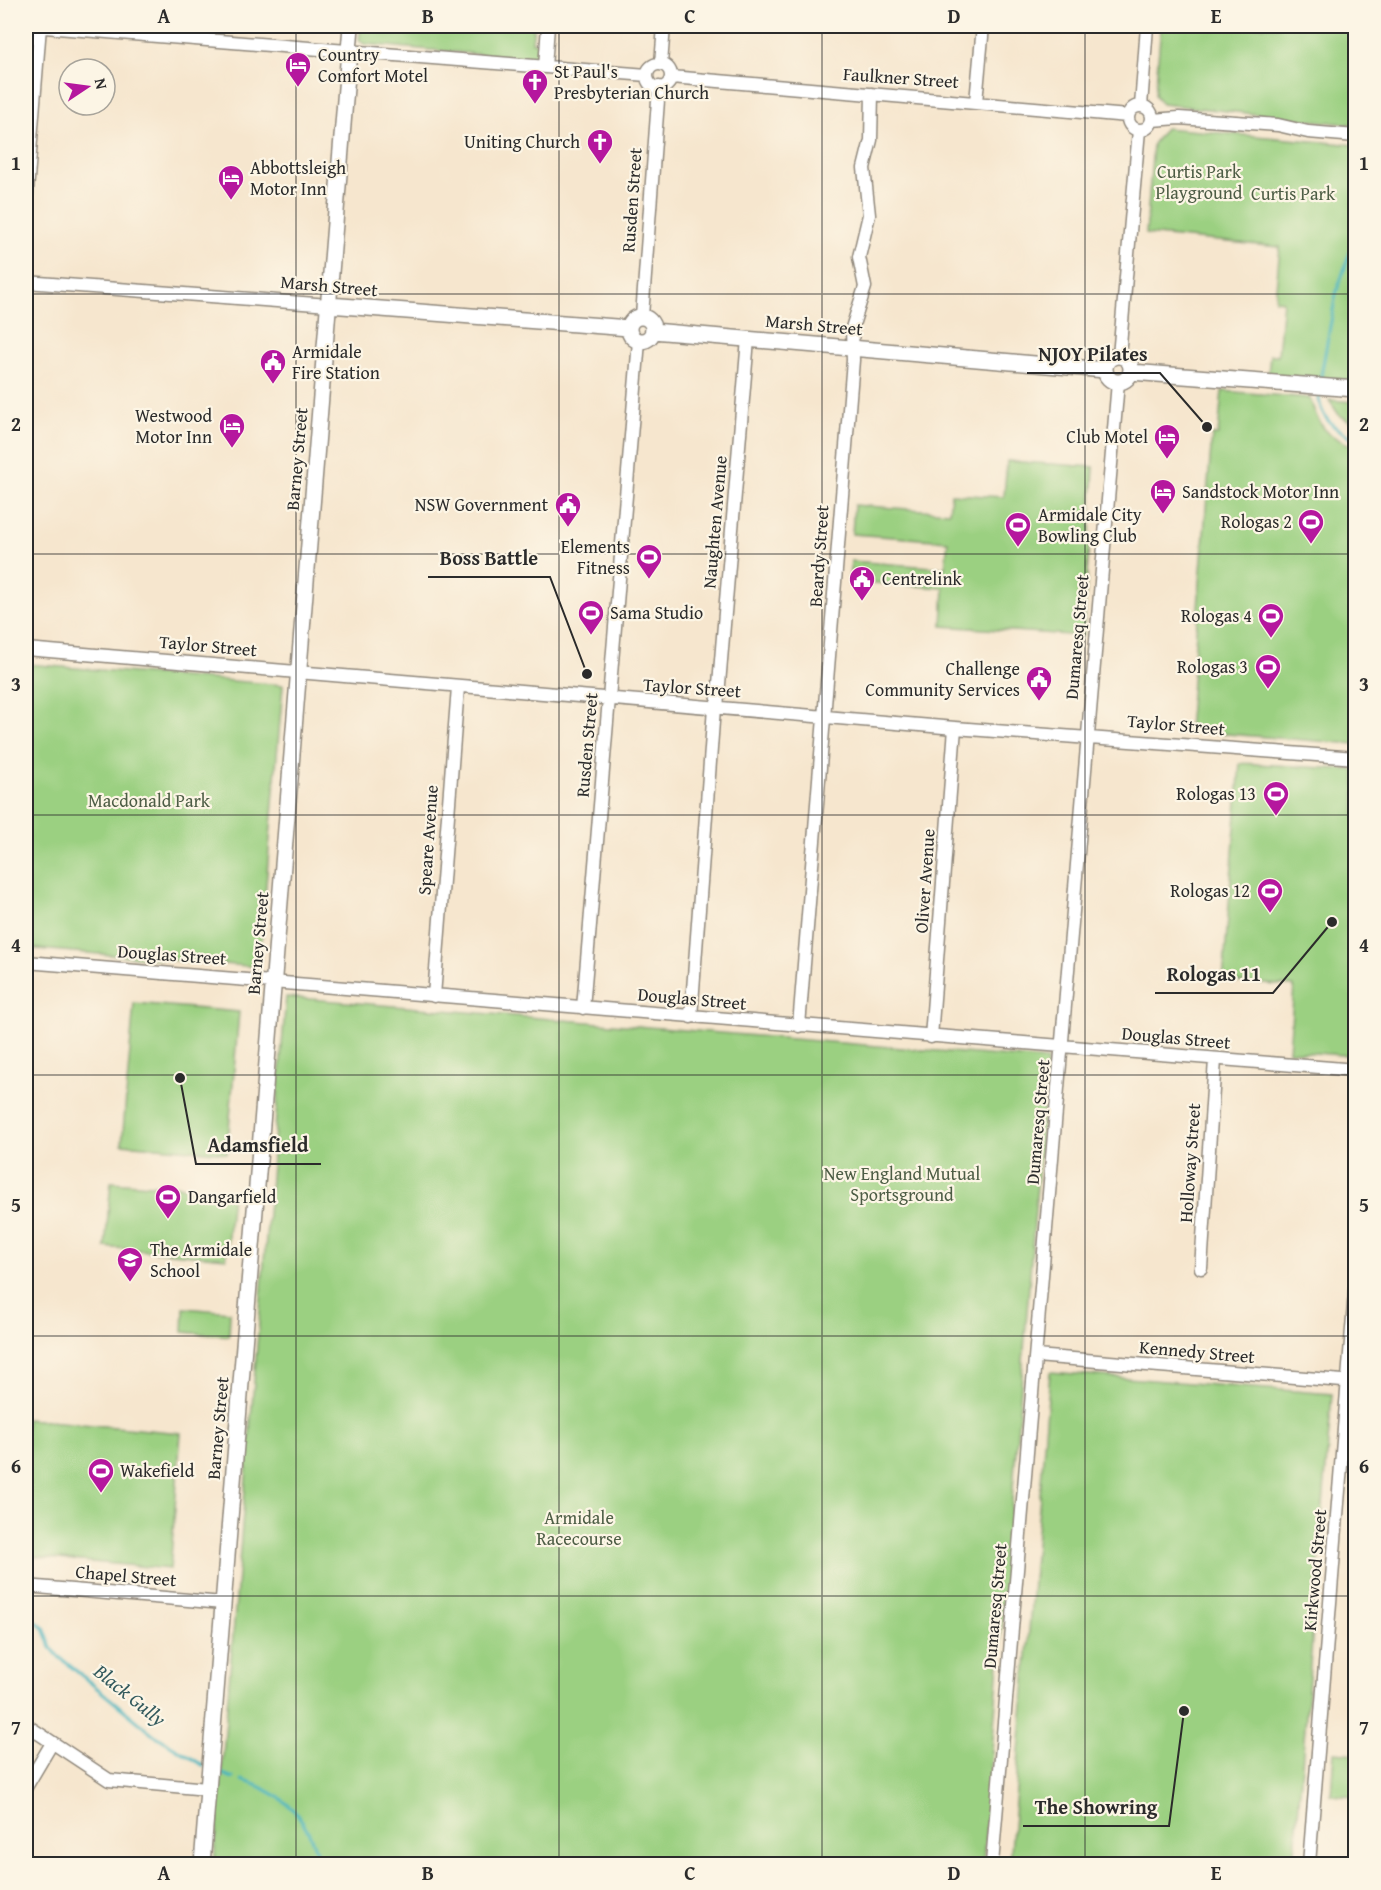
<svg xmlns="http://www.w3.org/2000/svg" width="1381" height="1890" viewBox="0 0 1381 1890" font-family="'Gentium Book Plus',serif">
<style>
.green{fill:#9bd081;stroke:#637e56;stroke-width:1.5}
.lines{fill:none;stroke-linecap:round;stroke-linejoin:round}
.stream{stroke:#45b4be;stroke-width:3}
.minor-casing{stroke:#90887c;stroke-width:15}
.major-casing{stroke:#90887c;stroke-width:18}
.minor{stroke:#fff;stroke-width:12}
.major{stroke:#fff;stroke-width:15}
.grid{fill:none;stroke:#2b2b2b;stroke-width:1.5;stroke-opacity:0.55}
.labels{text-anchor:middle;stroke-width:4.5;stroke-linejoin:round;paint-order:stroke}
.poi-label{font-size:18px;fill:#2b2b2b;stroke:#fcf5e5;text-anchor:start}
.street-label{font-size:18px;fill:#2b2b2b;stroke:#fcf5e5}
.park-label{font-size:18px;fill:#4d5d45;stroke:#fcf5e5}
.water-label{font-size:20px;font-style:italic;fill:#345b5e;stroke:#fcf5e5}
.leader{fill:none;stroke:#2b2b2b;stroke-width:2}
.callout-dot{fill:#2b2b2b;stroke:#fcf5e5;stroke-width:2}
.callout-label{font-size:20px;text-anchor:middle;font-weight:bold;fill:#2b2b2b;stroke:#fcf5e5;stroke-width:4.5;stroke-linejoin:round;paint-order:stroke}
.neatline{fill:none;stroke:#2b2b2b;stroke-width:2}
.grid-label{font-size:20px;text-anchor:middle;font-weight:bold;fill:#2b2b2b}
</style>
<rect width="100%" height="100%" fill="#fcf5e5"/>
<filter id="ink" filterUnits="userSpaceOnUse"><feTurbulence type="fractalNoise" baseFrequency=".0167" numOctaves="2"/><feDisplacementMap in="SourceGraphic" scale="12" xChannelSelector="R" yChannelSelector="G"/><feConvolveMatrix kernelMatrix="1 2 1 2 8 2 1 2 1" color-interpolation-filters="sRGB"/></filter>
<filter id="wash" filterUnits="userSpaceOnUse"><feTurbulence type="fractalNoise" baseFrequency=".008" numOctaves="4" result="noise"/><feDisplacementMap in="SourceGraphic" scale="24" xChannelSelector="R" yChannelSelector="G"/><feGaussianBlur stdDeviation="1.35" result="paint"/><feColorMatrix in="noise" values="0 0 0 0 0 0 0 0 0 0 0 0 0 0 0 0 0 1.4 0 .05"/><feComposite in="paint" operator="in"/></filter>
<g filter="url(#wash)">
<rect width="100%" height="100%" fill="#f6e6ce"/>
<path class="green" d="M 361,26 L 534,26 L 532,42 L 541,43 L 540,52 L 532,59 L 364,44 L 359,40 Z
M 1161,26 L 1355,26 L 1355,125 L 1162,104 L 1155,95 Z
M 1165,128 L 1355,145 L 1355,381 L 1268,375 L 1270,355 L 1278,355 L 1283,301 L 1275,300 L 1280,247 L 1146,234 L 1153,144 Z
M 1222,391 L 1310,398 C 1319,429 1327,436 1355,447 L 1355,744 L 1188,731 L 1212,435 L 1218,435 Z
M 1329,400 L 1355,402 L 1355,424 L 1339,415 Z
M 1007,461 L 1094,467 L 1083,636 L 942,626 L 944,588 L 849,581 L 851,561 L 945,568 L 948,541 L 852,534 L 854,505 L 949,512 L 951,494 L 1004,497 Z
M 26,664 L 283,685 L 259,967 L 26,948 Z
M 1240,763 L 1355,770 L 1355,1056 L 1289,1051 L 1294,986 L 1223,981 Z
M 286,997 L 1047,1060 L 983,1864 L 214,1864 Z
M 134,1003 L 239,1012 L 227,1153 L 122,1144 Z
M 111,1182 L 150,1185 L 166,1182 L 185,1188 L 232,1193 L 226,1258 L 105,1247 Z
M 184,1308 L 230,1312 L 229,1336 L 183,1332 Z
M 1050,1372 L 1332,1394 L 1294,1864 L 1010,1864 Z
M 26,1419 L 181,1433 L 170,1569 L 26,1556 Z
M 1334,1752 L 1355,1754 L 1355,1797 L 1331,1795 Z"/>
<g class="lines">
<path class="stream" d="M 1320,381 L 1336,294 L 1356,234
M 1319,390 C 1317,416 1333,429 1356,439
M 26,1614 L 44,1628 L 51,1647 L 58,1656 L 153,1734 L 204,1766
M 215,1771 L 233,1778
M 242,1780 C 287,1795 309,1817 319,1864"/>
</g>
</g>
<g filter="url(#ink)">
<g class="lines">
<g class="minor-casing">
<path id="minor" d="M 32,26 L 647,75
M 661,64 L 664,26
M647 76a12 12 0 1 1 24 0a12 12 0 1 1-24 0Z
M 545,67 L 548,26
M 671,77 L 1128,116
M 976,102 L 983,26
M1128 118a12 12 0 1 1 24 0a12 12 0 1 1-24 0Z
M 1141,106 L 1147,26
M 1152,120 L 1179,118 L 1278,125 L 1308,132 L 1356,136
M 26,204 L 40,26
M 26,282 L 329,305
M 642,316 L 659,87
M 1119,356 L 1139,130
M 26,649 L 955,728 L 1356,758
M 717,708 L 748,339
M 26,962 L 1356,1070
M 434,996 L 458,687
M 583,1008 L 639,341
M 691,1017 L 714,708
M 799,1026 L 853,360 L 852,328 L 865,287 L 859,257 L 869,215 L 864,168 L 871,140 L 872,94
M 931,1037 L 955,728
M 1201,1268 L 1215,1060
M 1036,1356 L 1355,1382
M 26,1586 L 223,1603
M 26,1725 L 109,1780 L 207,1789
M 26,1787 L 52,1743
M 992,1864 L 1118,382
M 1309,1864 L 1356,1279"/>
</g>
<g class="major-casing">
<path id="major" d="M 329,305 L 629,328
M629 329a12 12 0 1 1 24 0a12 12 0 1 1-24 0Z
M 653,331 L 1105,370
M1105 369a13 13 0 1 1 26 0a13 13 0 1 1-26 0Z
M 1131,372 L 1356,389
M 202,1864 L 351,26"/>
</g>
<use href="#minor" class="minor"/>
<use href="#major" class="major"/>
</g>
</g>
<path class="grid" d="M 296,26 L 296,1864M 559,26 L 559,1864M 822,26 L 822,1864M 1085,26 L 1085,1864M 26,294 L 1356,294M 26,554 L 1356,554M 26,815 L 1356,815M 26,1075 L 1356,1075M 26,1336 L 1356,1336M 26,1596 L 1356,1596"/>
<defs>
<g id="hotel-pin" transform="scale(1.35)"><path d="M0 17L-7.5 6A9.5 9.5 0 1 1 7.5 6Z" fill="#b5179e" stroke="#fcf5e5"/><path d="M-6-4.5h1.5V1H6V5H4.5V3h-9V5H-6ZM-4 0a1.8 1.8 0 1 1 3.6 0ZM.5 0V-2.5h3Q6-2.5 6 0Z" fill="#fff"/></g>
<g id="church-pin" transform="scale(1.35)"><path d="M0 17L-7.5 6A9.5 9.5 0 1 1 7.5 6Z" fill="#b5179e" stroke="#fcf5e5"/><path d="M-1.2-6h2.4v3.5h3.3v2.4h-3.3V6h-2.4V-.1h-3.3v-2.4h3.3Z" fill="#fff"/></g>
<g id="civic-pin" transform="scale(1.35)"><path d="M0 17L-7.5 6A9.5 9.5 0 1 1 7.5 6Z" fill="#b5179e" stroke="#fcf5e5"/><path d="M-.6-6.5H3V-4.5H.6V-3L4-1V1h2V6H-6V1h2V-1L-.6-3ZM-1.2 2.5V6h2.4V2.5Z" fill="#fff"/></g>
<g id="stadium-pin" transform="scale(1.35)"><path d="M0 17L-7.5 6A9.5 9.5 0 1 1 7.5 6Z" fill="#b5179e" stroke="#fcf5e5"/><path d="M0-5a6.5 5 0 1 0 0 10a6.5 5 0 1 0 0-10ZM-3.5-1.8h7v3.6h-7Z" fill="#fff"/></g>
<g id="school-pin" transform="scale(1.35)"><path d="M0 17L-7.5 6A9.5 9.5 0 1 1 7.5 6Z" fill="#b5179e" stroke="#fcf5e5"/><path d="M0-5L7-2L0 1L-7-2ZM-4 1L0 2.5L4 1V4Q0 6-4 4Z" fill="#fff"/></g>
</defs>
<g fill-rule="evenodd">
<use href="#hotel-pin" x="298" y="65"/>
<use href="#church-pin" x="535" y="82"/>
<use href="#church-pin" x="600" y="142"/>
<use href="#hotel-pin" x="231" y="178"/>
<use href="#civic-pin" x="273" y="362"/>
<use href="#hotel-pin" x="232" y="426"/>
<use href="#hotel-pin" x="1167" y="437"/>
<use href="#hotel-pin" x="1163" y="492"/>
<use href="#civic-pin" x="568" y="505"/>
<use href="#stadium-pin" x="1311" y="522"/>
<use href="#stadium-pin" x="1018" y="525"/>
<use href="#stadium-pin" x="649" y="557"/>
<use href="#civic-pin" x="862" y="579"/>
<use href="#stadium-pin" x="591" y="613"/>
<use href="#stadium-pin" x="1271" y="616"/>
<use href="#stadium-pin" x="1268" y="667"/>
<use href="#civic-pin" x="1039" y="679"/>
<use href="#stadium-pin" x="1276" y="794"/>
<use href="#stadium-pin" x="1270" y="891"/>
<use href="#stadium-pin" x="168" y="1197"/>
<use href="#school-pin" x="130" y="1260"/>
<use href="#stadium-pin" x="101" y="1471"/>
</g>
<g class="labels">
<g class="poi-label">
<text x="318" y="61">Country<tspan x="318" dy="21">Comfort Motel</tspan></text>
<text x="554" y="78">St Paul's<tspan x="554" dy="21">Presbyterian Church</tspan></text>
<text x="580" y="148" text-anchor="end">Uniting Church</text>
<text x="250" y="174">Abbottsleigh<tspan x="250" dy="21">Motor Inn</tspan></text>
<text x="292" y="358">Armidale<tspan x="292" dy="21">Fire Station</tspan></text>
<text x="212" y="422" text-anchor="end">Westwood<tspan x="212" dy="21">Motor Inn</tspan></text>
<text x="1148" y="443" text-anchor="end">Club Motel</text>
<text x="1182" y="498">Sandstock Motor Inn</text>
<text x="548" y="511" text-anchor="end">NSW Government</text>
<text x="1038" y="521">Armidale City<tspan x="1038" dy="21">Bowling Club</tspan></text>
<text x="1292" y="528" text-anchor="end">Rologas 2</text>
<text x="630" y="553" text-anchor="end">Elements<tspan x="630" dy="21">Fitness</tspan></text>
<text x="882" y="585">Centrelink</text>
<text x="610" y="619">Sama Studio</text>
<text x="1252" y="622" text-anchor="end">Rologas 4</text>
<text x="1248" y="673" text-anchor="end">Rologas 3</text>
<text x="1020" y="675" text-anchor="end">Challenge<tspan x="1020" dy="21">Community Services</tspan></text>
<text x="1256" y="800" text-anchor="end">Rologas 13</text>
<text x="1250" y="897" text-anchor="end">Rologas 12</text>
<text x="188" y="1203">Dangarfield</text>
<text x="150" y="1256">The Armidale<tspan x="150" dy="21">School</tspan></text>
<text x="120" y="1477">Wakefield</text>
</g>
<g class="street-label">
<text transform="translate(901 78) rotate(4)" y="6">Faulkner Street</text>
<text transform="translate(632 200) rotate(-86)" y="6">Rusden Street</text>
<text transform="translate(329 286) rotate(5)" y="6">Marsh Street</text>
<text transform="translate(814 325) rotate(5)" y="6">Marsh Street</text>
<text transform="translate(297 459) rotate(-85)" y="6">Barney Street</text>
<text transform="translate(715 522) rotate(-85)" y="6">Naughten Avenue</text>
<text transform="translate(819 556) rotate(-86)" y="6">Beardy Street</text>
<text transform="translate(1077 637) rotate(-85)" y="6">Dumaresq Street</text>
<text transform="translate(208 646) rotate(5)" y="6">Taylor Street</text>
<text transform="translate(692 688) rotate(4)" y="6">Taylor Street</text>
<text transform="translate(1176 725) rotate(5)" y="6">Taylor Street</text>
<text transform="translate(587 745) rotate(-85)" y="6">Rusden Street</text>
<text transform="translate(428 840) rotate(-86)" y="6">Speare Avenue</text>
<text transform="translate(925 881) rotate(-86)" y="6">Oliver Avenue</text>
<text transform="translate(258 943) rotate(-85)" y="6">Barney Street</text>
<text transform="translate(172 955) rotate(4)" y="6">Douglas Street</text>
<text transform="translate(692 999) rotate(5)" y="6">Douglas Street</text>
<text transform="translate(1176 1038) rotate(5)" y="6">Douglas Street</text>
<text transform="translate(1038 1122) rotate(-85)" y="6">Dumaresq Street</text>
<text transform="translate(1190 1163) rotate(-86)" y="6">Holloway Street</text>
<text transform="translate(1197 1352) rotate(5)" y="6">Kennedy Street</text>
<text transform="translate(218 1428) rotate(-85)" y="6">Barney Street</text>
<text transform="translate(1315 1570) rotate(-85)" y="6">Kirkwood Street</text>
<text transform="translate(126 1576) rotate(5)" y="6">Chapel Street</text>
<text transform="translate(995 1606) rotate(-85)" y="6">Dumaresq Street</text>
</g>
<g class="park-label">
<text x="1199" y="178">Curtis Park<tspan x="1199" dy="21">Playground</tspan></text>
<text x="1293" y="200">Curtis Park</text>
<text x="149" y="807">Macdonald Park</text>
<text x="902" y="1180">New England Mutual<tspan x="902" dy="21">Sportsground</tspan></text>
<text x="579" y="1524">Armidale<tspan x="579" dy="21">Racecourse</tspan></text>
</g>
<g class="water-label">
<text transform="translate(130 1695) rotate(39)" y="7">Black Gully</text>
</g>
</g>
<path class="leader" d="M1207 427L1160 373H1027M587 674L550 577H428M1332 922L1273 993H1155M180 1078L196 1164H321M1184 1711L1169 1826H1023"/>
<g class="callout-dot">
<circle cx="1207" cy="427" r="6"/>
<circle cx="587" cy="674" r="6"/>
<circle cx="1332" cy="922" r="6"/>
<circle cx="180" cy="1078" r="6"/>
<circle cx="1184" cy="1711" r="6"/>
</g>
<g class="callout-label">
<text x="1093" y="361">NJOY Pilates</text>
<text x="489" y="565">Boss Battle</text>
<text x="1214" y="981">Rologas 11</text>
<text x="258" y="1152">Adamsfield</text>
<text x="1096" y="1814">The Showring</text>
</g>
<rect width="1381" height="1890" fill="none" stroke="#fcf5e5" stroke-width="66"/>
<g transform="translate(87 87) rotate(77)"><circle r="28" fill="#fcf5e5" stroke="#a8a49b" stroke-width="1.5"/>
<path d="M0-4.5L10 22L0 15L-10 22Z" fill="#b5179e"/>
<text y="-9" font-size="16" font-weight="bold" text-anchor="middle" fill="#2b2b2b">N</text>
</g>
<rect x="33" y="33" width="1315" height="1824" class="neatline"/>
<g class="grid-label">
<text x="164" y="23">A</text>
<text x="428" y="23">B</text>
<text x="690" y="23">C</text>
<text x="954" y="23">D</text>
<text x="1216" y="23">E</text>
<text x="16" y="170">1</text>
<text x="1364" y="170">1</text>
<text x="16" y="431">2</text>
<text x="1364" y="431">2</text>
<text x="16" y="691">3</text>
<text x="1364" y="691">3</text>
<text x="16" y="952">4</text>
<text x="1364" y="952">4</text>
<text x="16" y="1212">5</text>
<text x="1364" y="1212">5</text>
<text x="16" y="1473">6</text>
<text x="1364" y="1473">6</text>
<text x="16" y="1734">7</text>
<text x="1364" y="1734">7</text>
<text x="164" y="1880">A</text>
<text x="428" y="1880">B</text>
<text x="690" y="1880">C</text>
<text x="954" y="1880">D</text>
<text x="1216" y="1880">E</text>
</g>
</svg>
